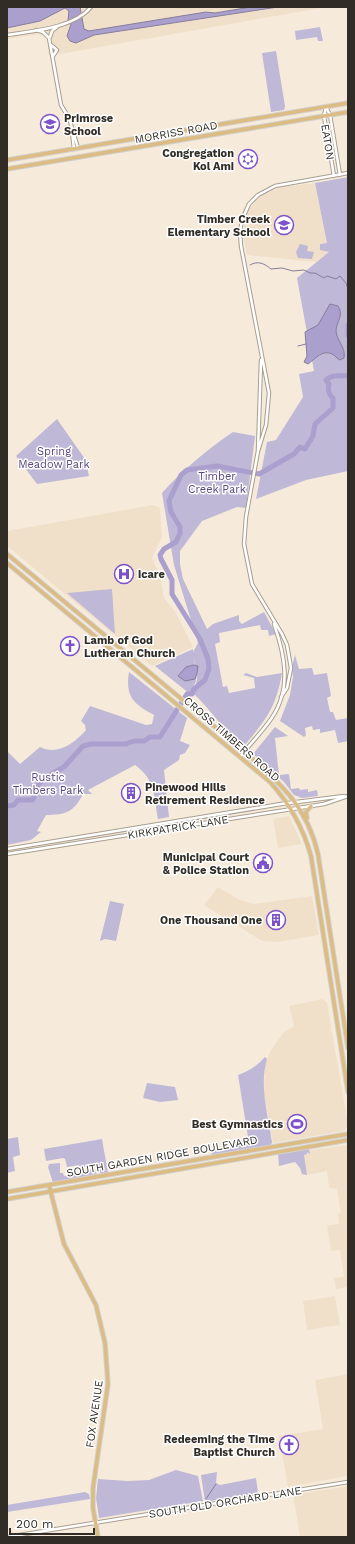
<svg xmlns="http://www.w3.org/2000/svg" width="355" height="1544" viewBox="0 0 355 1544" font-family="'Work Sans',sans-serif">
<style>
.built{fill:#f0e0ca}
.green{fill:#bfb8d7}
.water{fill:#ab9fcd;stroke:#867d9b}
.lines{fill:none;stroke-linecap:round;stroke-linejoin:round}
.stream{stroke:#867d9b;stroke-width:1}
.river{stroke:#ab9fcd;stroke-width:5}
.minor-casing{stroke:#a99e8f;stroke-width:4.5}
.major-casing{stroke:#d2d1cf;stroke-width:5.5}
.minor{stroke:#fff;stroke-width:2.5}
.major{stroke:#dcbc82;stroke-width:3.5}
.labels{text-anchor:middle;stroke-width:3;stroke-linejoin:round;paint-order:stroke}
.poi-label{font-size:11px;font-weight:bold;fill:#312d26;stroke:#fff;text-anchor:end}
.street-label{font-size:11px;fill:#312d26;stroke:#fff}
.park-label{font-size:11px;fill:#594783;stroke:#fff}
</style>
<rect width="100%" height="100%" fill="#f6ebdb"/>
<path class="built" d="M 7,7 L 327,7 L 49,56 L 47,39 L 40,34 L 7,39 Z
M 49,115 L 50,121 L 56,120 L 57,126 L 51,127 L 50,135 L 45,135 L 42,116 Z
M 315,183 L 329,252 L 316,262 L 247,255 L 243,235 L 245,220 L 250,208 L 259,196 L 282,187 Z
M 153,505 L 160,508 L 162,537 L 152,558 L 160,575 L 164,598 L 176,613 L 193,647 L 152,666 L 7,546 L 7,531 Z
M 289,816 L 302,844 L 278,848 L 273,819 Z
M 218,887 L 240,900 L 254,904 L 312,896 L 319,935 L 278,942 L 262,941 L 204,905 Z
M 323,999 L 327,1003 L 348,1124 L 344,1131 L 273,1143 L 264,1093 L 265,1063 L 271,1050 L 284,1032 L 294,1026 L 289,1006 Z
M 348,1145 L 348,1287 L 336,1289 L 334,1278 L 344,1277 L 340,1250 L 331,1251 L 327,1225 L 339,1224 L 338,1214 L 341,1213 L 337,1189 L 329,1188 L 327,1171 L 307,1175 L 303,1151 Z
M 335,1296 L 340,1325 L 307,1330 L 303,1301 Z
M 348,1374 L 348,1476 L 288,1487 L 279,1436 L 323,1429 L 315,1380 Z
M 348,1486 L 348,1537 L 300,1537 L 293,1495 Z"/>
<path class="green" d="M 320,27 L 323,41 L 318,41 L 317,37 L 296,40 L 295,31 Z
M 276,51 L 285,106 L 284,110 L 271,112 L 262,53 Z
M 348,177 L 348,471 L 306,480 L 256,499 L 267,442 L 276,440 L 303,397 L 299,374 L 314,371 L 297,278 L 329,252 L 320,250 L 320,244 L 327,243 L 315,183 Z
M 300,244 L 308,246 L 307,251 L 314,252 L 312,259 L 298,258 L 296,252 Z
M 57,419 L 85,459 L 89,476 L 37,484 L 16,456 Z
M 233,432 L 255,436 L 246,508 L 237,507 L 202,521 L 180,551 L 180,564 L 183,579 L 207,629 L 213,624 L 239,615 L 239,621 L 242,624 L 264,612 L 276,634 L 269,636 L 268,630 L 261,630 L 260,625 L 219,633 L 220,642 L 215,644 L 223,687 L 227,686 L 229,693 L 255,688 L 254,678 L 243,675 L 246,673 L 257,677 L 282,673 C 276,708 266,720 243,747 C 224,731 211,710 193,693 L 197,680 L 194,657 L 196,681 L 190,694 L 155,666 L 193,649 L 193,652 L 198,643 L 174,565 L 162,493 C 183,470 206,450 233,432 Z
M 112,589 L 115,634 L 67,593 Z
M 295,655 L 299,669 L 312,668 L 314,675 L 327,673 L 331,696 L 327,698 L 330,712 L 333,712 L 336,720 L 348,718 L 348,741 L 338,743 L 335,730 L 320,733 L 320,729 L 313,730 L 312,726 L 305,728 L 306,735 L 304,737 L 280,721 L 290,695 L 293,677 L 292,667 Z
M 129,672 L 187,718 L 180,741 L 190,745 L 185,753 L 180,755 L 179,760 L 164,770 L 169,817 L 158,819 C 154,796 155,779 135,765 L 88,790 L 92,794 L 83,794 C 74,812 66,815 46,815 L 37,831 L 41,832 L 31,840 L 7,845 L 8,752 L 20,764 L 40,747 C 57,756 75,743 86,730 L 85,725 L 81,721 L 90,706 L 146,725 L 152,724 L 154,715 C 134,704 125,697 129,672 Z
M 275,727 L 288,736 L 275,738 L 279,775 L 289,774 L 291,789 L 299,788 L 300,790 L 308,789 L 308,792 L 317,790 L 318,796 L 302,798 L 294,795 L 284,782 L 253,754 Z
M 110,901 L 124,904 L 116,941 L 105,939 L 100,941 Z
M 265,1057 L 267,1059 C 259,1086 268,1115 272,1142 L 271,1145 L 212,1155 L 210,1150 L 249,1143 L 238,1075 C 249,1071 257,1066 265,1057 Z
M 147,1083 L 175,1087 L 178,1100 L 160,1102 L 143,1098 Z
M 18,1137 L 20,1155 L 13,1157 L 15,1171 L 7,1173 L 7,1139 Z
M 102,1139 L 108,1173 L 100,1173 L 98,1165 L 80,1168 L 79,1165 L 67,1167 L 65,1159 L 63,1158 L 46,1161 L 44,1149 Z
M 309,1149 L 310,1154 L 307,1152 L 307,1154 L 304,1155 L 307,1175 L 302,1174 L 300,1168 L 295,1162 L 279,1166 L 278,1154 Z
M 60,1163 L 60,1173 L 63,1173 L 64,1176 L 94,1169 L 97,1174 L 53,1183 L 48,1167 L 49,1164 Z
M 176,1470 L 198,1476 L 203,1501 L 99,1518 L 96,1498 L 98,1479 L 128,1481 L 149,1480 Z
M 217,1472 L 216,1483 L 220,1485 L 256,1478 L 258,1493 L 205,1502 L 201,1475 Z
M 85,1492 L 89,1494 L 90,1499 L 7,1512 L 7,1505 Z"/>
<path class="water" d="M 7,7 L 80,7 L 84,29 L 89,31 L 206,12 L 215,13 L 251,7 L 278,7 L 94,35 L 76,43 L 70,41 L 67,36 L 71,24 L 68,20 L 69,11 L 65,8 L 40,21 L 7,28 Z
M 330,304 L 338,306 C 344,315 337,321 336,330 C 336,341 346,346 344,358 L 340,360 C 337,359 335,355 332,354 C 322,349 314,360 308,364 L 304,362 L 307,356 L 305,332 L 318,325 Z
M 194,665 L 198,666 L 197,673 L 195,679 L 185,681 L 178,676 L 186,667 Z"/>
<g class="lines">
<path class="stream" d="M 250,265 C 258,260 265,264 271,269 L 282,268 L 293,271 L 304,270 L 310,273 L 315,273 L 324,278 L 327,276 L 336,279 L 340,276 L 346,283 L 348,289
M 298,346 L 306,344
M 206,1499 L 216,1484"/>
<path class="river" d="M 348,325 L 348,335
M 7,806 L 14,805 L 18,800 L 33,800 L 38,784 L 53,773 L 64,767 L 83,746 L 91,744 L 126,744 L 134,741 L 144,741 L 150,737 L 160,737 L 187,694 L 192,694 L 194,689 L 205,680 L 209,669 L 208,659 L 200,639 L 172,594 L 172,580 L 161,559 L 160,555 L 164,549 L 176,542 L 180,533 L 180,527 L 171,512 L 169,501 L 181,475 L 187,470 L 217,466 L 259,474 L 294,454 L 300,447 L 305,449 L 313,436 L 315,424 L 333,408 L 333,398 C 328,394 328,390 329,384 L 326,380 C 332,374 341,376 348,376"/>
<g class="minor-casing">
<path id="minor" d="M 36,30 L 43,32 L 49,38 L 61,105 L 69,118 L 78,148
M 7,35 C 33,31 74,28 91,7
M 50,37 L 52,31 L 57,27
M 51,45 L 57,50 L 53,56
M 326,107 L 324,116 L 334,176
M 326,107 L 330,115 L 340,175
M 72,132 L 74,149
M 261,360 L 258,451 L 246,517 L 244,544 L 252,584 L 282,634 L 287,645 L 291,668 L 287,688 L 281,697
M 258,451 L 266,425 L 269,393 L 241,246 L 240,232 L 242,220 L 249,204 L 258,195 L 275,186 L 348,173
M 240,757 C 250,744 262,732 271,719 C 292,689 285,655 274,624
M 7,849 L 281,804 L 344,796
M 7,854 L 324,804 L 348,796
M 7,1537 L 348,1482"/>
</g>
<g class="major-casing">
<path id="major" d="M 7,160 L 348,103
M 7,169 L 348,112
M 7,554 L 244,751 C 280,783 307,806 318,854 L 348,1048
M 7,563 L 270,782 C 290,804 303,827 311,856 L 348,1092
M 307,818 L 306,812 L 311,806
M 49,1185 L 64,1244 L 96,1305 L 105,1343 L 108,1384 L 93,1488 L 93,1508 L 98,1537
M 7,1192 L 348,1134
M 7,1199 L 348,1140"/>
</g>
<use href="#minor" class="minor"/>
<use href="#major" class="major"/>
</g>
<defs>
<g id="school-ring" transform="scale(1)"><circle r="9.5" fill="#fff" stroke="#7c51ca" stroke-width="1.5"/><path d="M0-5L7-2L0 1L-7-2ZM-4 1L0 2.5L4 1V4Q0 6-4 4Z" fill="#7c51ca"/></g>
<g id="synagogue-ring" transform="scale(1)"><circle r="9.5" fill="#fff" stroke="#7c51ca" stroke-width="1.5"/><path d="M0-6.5L5.6 3.2H-5.6ZM0 6.5L5.6-3.2H-5.6Z" fill="#7c51ca"/></g>
<g id="hospital-ring" transform="scale(1)"><circle r="9.5" fill="#fff" stroke="#7c51ca" stroke-width="1.5"/><path d="M-5-5h3v3.5h4V-5h3V5h-3V1.5h-4V5h-3Z" fill="#7c51ca"/></g>
<g id="church-ring" transform="scale(1)"><circle r="9.5" fill="#fff" stroke="#7c51ca" stroke-width="1.5"/><path d="M-1.2-6h2.4v3.5h3.3v2.4h-3.3V6h-2.4V-.1h-3.3v-2.4h3.3Z" fill="#7c51ca"/></g>
<g id="building-ring" transform="scale(1)"><circle r="9.5" fill="#fff" stroke="#7c51ca" stroke-width="1.5"/><path d="M-4-6H4V6H1V3H-1V6H-4ZM-2.5-4.3h1.7v1.8h-1.7ZM.8-4.3h1.7v1.8H.8ZM-2.5-1h1.7V.8h-1.7ZM.8-1h1.7V.8H.8Z" fill="#7c51ca"/></g>
<g id="civic-ring" transform="scale(1)"><circle r="9.5" fill="#fff" stroke="#7c51ca" stroke-width="1.5"/><path d="M-.6-6.5H3V-4.5H.6V-3L4-1V1h2V6H-6V1h2V-1L-.6-3ZM-1.2 2.5V6h2.4V2.5Z" fill="#7c51ca"/></g>
<g id="stadium-ring" transform="scale(1)"><circle r="9.5" fill="#fff" stroke="#7c51ca" stroke-width="1.5"/><path d="M0-5a6.5 5 0 1 0 0 10a6.5 5 0 1 0 0-10ZM-3.5-1.8h7v3.6h-7Z" fill="#7c51ca"/></g>
</defs>
<g fill-rule="evenodd">
<use href="#school-ring" x="50" y="124"/>
<use href="#synagogue-ring" x="248" y="159"/>
<use href="#school-ring" x="284" y="225"/>
<use href="#hospital-ring" x="124" y="574"/>
<use href="#church-ring" x="70" y="646"/>
<use href="#building-ring" x="131" y="793"/>
<use href="#civic-ring" x="263" y="863"/>
<use href="#building-ring" x="276" y="920"/>
<use href="#stadium-ring" x="297" y="1124"/>
<use href="#church-ring" x="289" y="1445"/>
</g>
<g class="labels">
<g class="poi-label">
<text x="64" y="122" text-anchor="start">Primrose<tspan x="64" dy="13">School</tspan></text>
<text x="234" y="157">Congregation<tspan x="234" dy="13">Kol Ami</tspan></text>
<text x="270" y="223">Timber Creek<tspan x="270" dy="13">Elementary School</tspan></text>
<text x="138" y="578" text-anchor="start">icare</text>
<text x="84" y="644" text-anchor="start">Lamb of God<tspan x="84" dy="13">Lutheran Church</tspan></text>
<text x="145" y="791" text-anchor="start">Pinewood Hills<tspan x="145" dy="13">Retirement Residence</tspan></text>
<text x="249" y="861">Municipal Court<tspan x="249" dy="13">&amp; Police Station</tspan></text>
<text x="262" y="924">One Thousand One</text>
<text x="283" y="1128">Best Gymnastics</text>
<text x="275" y="1443">Redeeming the Time<tspan x="275" dy="13">Baptist Church</tspan></text>
</g>
<g class="street-label">
<text transform="translate(176 132) rotate(-10)" y="4">MORRISS ROAD</text>
<text transform="translate(328 142) rotate(81)" y="4">EATON</text>
<text transform="translate(232 739) rotate(41)" y="4">CROSS TIMBERS ROAD</text>
<text transform="translate(178 827) rotate(-9)" y="4">KIRKPATRICK LANE</text>
<text transform="translate(162 1156) rotate(-10)" y="4">SOUTH GARDEN RIDGE BOULEVARD</text>
<text transform="translate(94 1414) rotate(-82)" y="4">FOX AVENUE</text>
<text transform="translate(225 1502) rotate(-9)" y="4">SOUTH OLD ORCHARD LANE</text>
</g>
<g class="park-label">
<text x="54" y="455">Spring<tspan x="54" dy="13">Meadow Park</tspan></text>
<text x="217" y="480">Timber<tspan x="217" dy="13">Creek Park</tspan></text>
<text x="48" y="781">Rustic<tspan x="48" dy="13">Timbers Park</tspan></text>
</g>
</g>
<rect width="355" height="1544" fill="none" stroke="#312d26" stroke-width="16"/>
<path d="M10 1528v6h84v-6" fill="none" stroke="#312d26" stroke-width="2"/>
<text x="16" y="1528" font-size="12" fill="#312d26" stroke="#ffffff" stroke-width="3" paint-order="stroke">200 m</text>
</svg>
